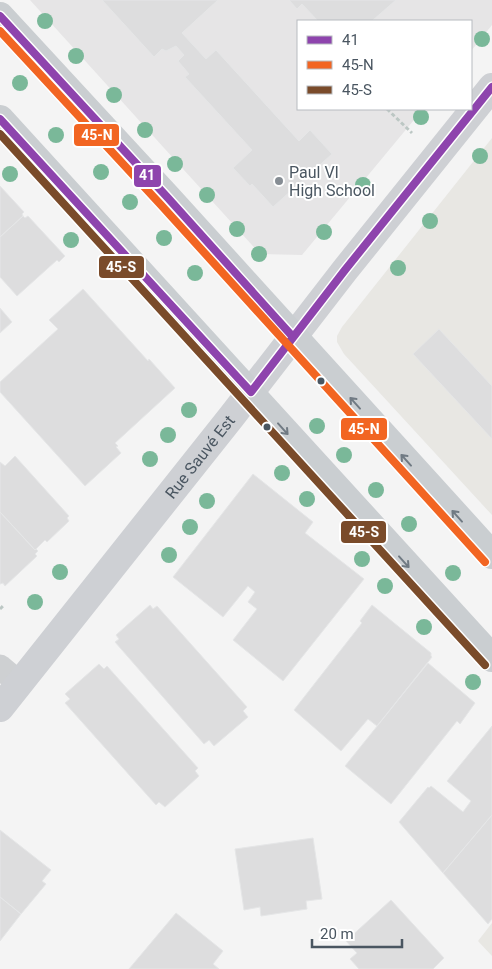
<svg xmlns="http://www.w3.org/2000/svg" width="492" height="969" viewBox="0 0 492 969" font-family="Roboto,sans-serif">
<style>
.commercial{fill:#e8e7e3}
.education{fill:#e6e5e6}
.building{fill:#ddddde;stroke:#e5e6e7}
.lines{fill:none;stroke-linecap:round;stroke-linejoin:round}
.path{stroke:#bcc7c4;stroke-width:3;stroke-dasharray:4 2.5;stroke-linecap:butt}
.street{stroke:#ced0d2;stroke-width:25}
.secondary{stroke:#ced0d4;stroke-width:28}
.primary{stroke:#caced1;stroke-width:28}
.bus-1-casing{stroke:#fff;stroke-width:11}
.bus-2-casing{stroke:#fff;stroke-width:11}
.bus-3-casing{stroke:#fff;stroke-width:11}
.bus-1{stroke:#8e44ad;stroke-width:8}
.bus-2{stroke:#f26522;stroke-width:8}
.bus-3{stroke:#7a4b2a;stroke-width:8}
.tree{fill:#7ab899}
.oneway{stroke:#707a83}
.poi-dot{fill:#868d94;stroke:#fff;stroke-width:2}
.bus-dot{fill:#4a5661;stroke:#fff;stroke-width:2}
.labels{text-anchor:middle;stroke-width:4;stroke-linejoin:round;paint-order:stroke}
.poi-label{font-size:16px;fill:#4a5661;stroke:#fff;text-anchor:start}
.street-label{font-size:16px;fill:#4a5661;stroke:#fff}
.line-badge{stroke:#fff;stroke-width:2}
.badge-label{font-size:14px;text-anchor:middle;font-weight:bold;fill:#fff}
</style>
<rect width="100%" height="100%" fill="#f4f4f4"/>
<path class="commercial" d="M 492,138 L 492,515 L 344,354 L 337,342 L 337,336 L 342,327 Z
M 492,923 L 492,956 L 478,941 Z"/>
<path class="education" d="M 30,0 L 492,0 L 492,25 L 471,51 L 471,21 L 298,21 L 298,109 L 423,109 L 302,255 L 260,254 Z"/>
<path class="building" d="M 102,0 L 218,0 L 182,33 L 206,59 L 216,50 L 299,141 L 310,130 L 332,154 L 273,207 L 252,184 L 250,186 L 233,168 L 252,150 L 185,77 L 189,74 L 178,61 L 184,55 L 176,46 L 166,51 L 162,49 L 154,57 Z
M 289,0 L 396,0 L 372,21 L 318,21 L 302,4 L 297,9 Z
M 0,186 L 24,212 L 22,214 L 23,216 L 0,237 Z
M 23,216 L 25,218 L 28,216 L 65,256 L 59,262 L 57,260 L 17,296 L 0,277 L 0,237 Z
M 83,289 L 148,361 L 149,359 L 175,388 L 115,443 L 118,446 L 116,447 L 121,453 L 85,486 L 0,392 L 0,382 L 58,329 L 49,320 Z
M 0,308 L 12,322 L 0,333 Z
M 439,329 L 492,386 L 492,439 L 413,354 Z
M 15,456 L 69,516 L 67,518 L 69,521 L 47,542 L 45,540 L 35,550 L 0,512 L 0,462 L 5,466 Z
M 253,474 L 313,522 L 305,533 L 364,579 L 283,681 L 233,640 L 257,609 L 248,602 L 255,592 L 248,586 L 223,617 L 173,577 Z
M 0,512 L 35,550 L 36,549 L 38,551 L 35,554 L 37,556 L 5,586 L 3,583 L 0,584 Z
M 150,605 L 153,609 L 157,606 L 247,707 L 243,711 L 248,717 L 214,746 L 209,740 L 204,744 L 115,642 L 119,639 L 116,635 Z
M 372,605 L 431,653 L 431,656 L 432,657 L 377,726 L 368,719 L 341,751 L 294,710 L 362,623 L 360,621 Z
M 428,663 L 475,703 L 460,724 L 457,721 L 391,804 L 345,766 Z
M 99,664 L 104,669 L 107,666 L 198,768 L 195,771 L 199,776 L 165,807 L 159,802 L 156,805 L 65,703 L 70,699 L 65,694 Z
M 492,726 L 492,815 L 443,873 L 399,822 L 428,787 L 429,788 L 431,786 L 463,812 L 471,801 L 447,781 Z
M 492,815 L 492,919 L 488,924 L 443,873 Z
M 0,830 L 51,870 L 42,881 L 46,884 L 21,914 L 0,897 Z
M 313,838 L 322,899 L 306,901 L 307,909 L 261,916 L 260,907 L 244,910 L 235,849 Z
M 0,897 L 21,914 L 0,941 Z
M 391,900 L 444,958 L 433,969 L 359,969 L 350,959 L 357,953 L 346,941 Z
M 176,913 L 223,951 L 213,964 L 219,969 L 129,969 Z"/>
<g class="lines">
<path class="path" d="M 387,109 L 412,133
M 0,609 L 3,606"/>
<path class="street" d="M 0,667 L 19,683"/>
<path class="secondary" id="s1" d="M 0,708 L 232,416 L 345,270 L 492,87"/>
<path class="primary" d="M 0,16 L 168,198 L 492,555
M 0,119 L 492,658"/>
<g class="bus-1-casing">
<path id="bus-1" d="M 0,16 L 168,198 L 293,337
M 0,119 L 251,392 L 345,270 L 492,87"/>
</g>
<g class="bus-2-casing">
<path id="bus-2" d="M 0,31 L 161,205 L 485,562"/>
</g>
<g class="bus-3-casing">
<path id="bus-3" d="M 0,134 L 485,665"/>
</g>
<use href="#bus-1" class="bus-1"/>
<use href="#bus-2" class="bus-2"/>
<use href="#bus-3" class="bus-3"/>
</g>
<g class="tree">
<circle cx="45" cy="21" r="8"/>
<circle cx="482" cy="39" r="8"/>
<circle cx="76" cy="56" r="8"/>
<circle cx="20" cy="83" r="8"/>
<circle cx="114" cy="95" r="8"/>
<circle cx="421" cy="117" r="8"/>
<circle cx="145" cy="130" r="8"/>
<circle cx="56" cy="135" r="8"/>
<circle cx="480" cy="156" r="8"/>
<circle cx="175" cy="164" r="8"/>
<circle cx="101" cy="172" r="8"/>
<circle cx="10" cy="174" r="8"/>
<circle cx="363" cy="185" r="8"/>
<circle cx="207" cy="195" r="8"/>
<circle cx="130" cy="202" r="8"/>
<circle cx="430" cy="221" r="8"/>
<circle cx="237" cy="229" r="8"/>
<circle cx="324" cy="232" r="8"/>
<circle cx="164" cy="238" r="8"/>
<circle cx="71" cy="240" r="8"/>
<circle cx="259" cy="254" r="8"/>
<circle cx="398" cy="268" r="8"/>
<circle cx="195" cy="273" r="8"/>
<circle cx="189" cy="410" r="8"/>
<circle cx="317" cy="426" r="8"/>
<circle cx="168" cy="435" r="8"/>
<circle cx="344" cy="455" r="8"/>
<circle cx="150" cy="459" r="8"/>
<circle cx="282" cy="473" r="8"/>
<circle cx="376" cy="490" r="8"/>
<circle cx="307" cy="499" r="8"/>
<circle cx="207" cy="501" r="8"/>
<circle cx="409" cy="524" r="8"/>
<circle cx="190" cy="527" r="8"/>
<circle cx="169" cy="555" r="8"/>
<circle cx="362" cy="559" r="8"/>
<circle cx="60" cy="572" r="8"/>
<circle cx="453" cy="573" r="8"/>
<circle cx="385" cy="586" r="8"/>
<circle cx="35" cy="602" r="8"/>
<circle cx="424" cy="627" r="8"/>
<circle cx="473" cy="682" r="8"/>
</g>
<defs><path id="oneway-shaft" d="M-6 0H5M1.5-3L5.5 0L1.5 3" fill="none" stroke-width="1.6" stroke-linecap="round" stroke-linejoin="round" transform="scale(1.25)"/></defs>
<g class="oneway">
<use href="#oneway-shaft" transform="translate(355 403) rotate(-132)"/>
<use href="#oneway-shaft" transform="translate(283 429) rotate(48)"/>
<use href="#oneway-shaft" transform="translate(406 460) rotate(-132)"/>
<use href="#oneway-shaft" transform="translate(457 516) rotate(-132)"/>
<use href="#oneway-shaft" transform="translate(404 562) rotate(48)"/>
</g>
<circle class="poi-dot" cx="279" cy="181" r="5"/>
<g class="bus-dot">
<circle cx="321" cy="381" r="4.5"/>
<circle cx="267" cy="427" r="4.5"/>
</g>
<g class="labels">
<g class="poi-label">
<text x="289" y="178">Paul VI<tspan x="289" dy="18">High School</tspan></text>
</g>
<g class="street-label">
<text dy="6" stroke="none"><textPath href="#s1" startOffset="321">Rue Sauvé Est</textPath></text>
</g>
</g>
<g class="line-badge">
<rect x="73" y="123" width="47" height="24" rx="5" fill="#f26522"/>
<rect x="133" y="164" width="29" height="24" rx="5" fill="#8e44ad"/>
<rect x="98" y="255" width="47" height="24" rx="5" fill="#7a4b2a"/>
<rect x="340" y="417" width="48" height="24" rx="5" fill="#f26522"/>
<rect x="340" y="520" width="47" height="24" rx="5" fill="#7a4b2a"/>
</g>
<g class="badge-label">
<text x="97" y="140">45-N</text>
<text x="147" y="180">41</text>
<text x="121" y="272">45-S</text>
<text x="364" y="434">45-N</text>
<text x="364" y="537">45-S</text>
</g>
<rect x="297" y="20" width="175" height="90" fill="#ffffff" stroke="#b7bbc0"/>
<rect x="307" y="36" width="25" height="8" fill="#8e44ad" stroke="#b7bbc0"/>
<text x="342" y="45" font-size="15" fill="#4a5661">41</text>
<rect x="307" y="61" width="25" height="8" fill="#f26522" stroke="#b7bbc0"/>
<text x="342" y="70" font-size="15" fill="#4a5661">45-N</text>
<rect x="307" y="86" width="25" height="8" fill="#7a4b2a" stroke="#b7bbc0"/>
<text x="342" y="95" font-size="15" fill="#4a5661">45-S</text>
<path d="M312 939v8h90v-8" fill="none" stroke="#4a5661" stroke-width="2.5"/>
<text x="320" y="939" font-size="15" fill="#4a5661" stroke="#ffffff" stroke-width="4" paint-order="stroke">20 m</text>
</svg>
